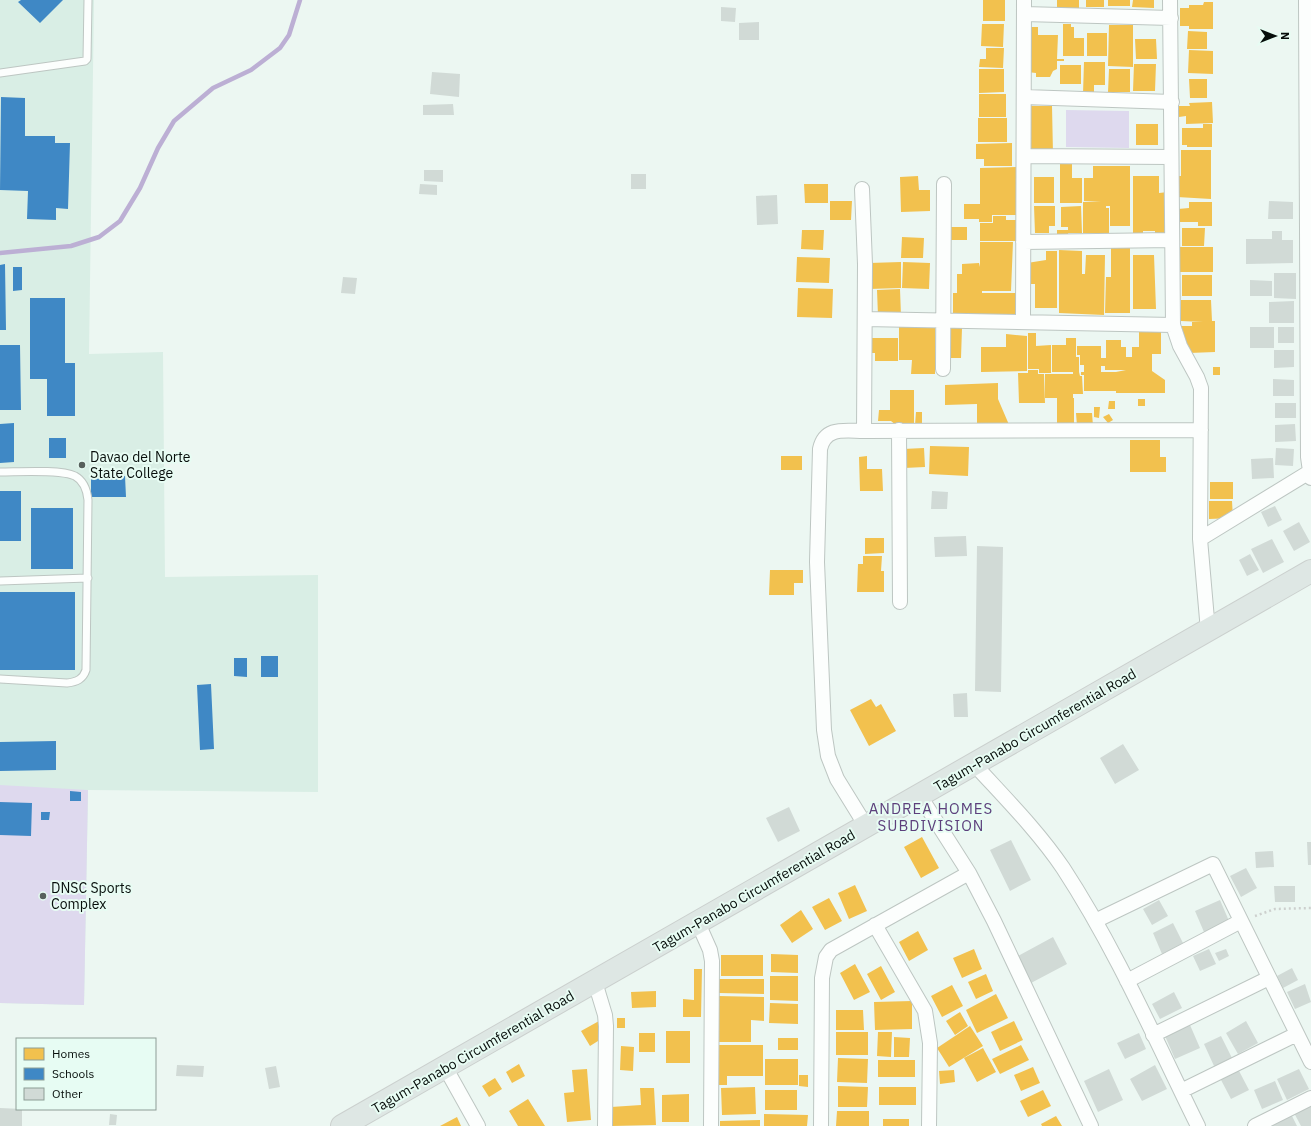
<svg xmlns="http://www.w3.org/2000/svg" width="1311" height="1126" viewBox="0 0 1311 1126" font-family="'IBM Plex Sans',sans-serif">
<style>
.built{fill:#d9eee5}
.green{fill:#ded9ee}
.homes{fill:#f2c14e}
.schools{fill:#3f88c5}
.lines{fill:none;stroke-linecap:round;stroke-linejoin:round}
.stream{stroke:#bcafd4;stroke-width:4.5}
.building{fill:#d1dad6}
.lane-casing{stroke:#bdc6c2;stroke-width:9}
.street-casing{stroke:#bdc6c2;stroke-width:16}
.primary-casing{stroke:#cbd0ce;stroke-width:24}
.path{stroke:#cdd0ce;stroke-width:2.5;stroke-dasharray:2 3;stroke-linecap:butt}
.lane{stroke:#fcfefd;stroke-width:7}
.street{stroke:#fcfefd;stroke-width:14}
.primary{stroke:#dee7e4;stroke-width:22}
.poi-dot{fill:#57605c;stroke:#e7fcf3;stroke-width:1.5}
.labels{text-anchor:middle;stroke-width:4;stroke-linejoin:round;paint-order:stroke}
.poi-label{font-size:14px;fill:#070e0b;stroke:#e7fcf3;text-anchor:start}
.street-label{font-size:14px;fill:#070e0b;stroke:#e7fcf3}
.neighbourhood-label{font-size:15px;letter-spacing:1px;fill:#5d407c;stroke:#e7fcf3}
</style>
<rect width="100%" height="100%" fill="#ecf7f2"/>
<path class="built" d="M 0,0 L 94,0 L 89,354 L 163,352 L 165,577 L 318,575 L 318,792 L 88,790 L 84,1005 L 0,1003 Z"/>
<path class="green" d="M 1066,110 L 1129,111 L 1129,148 L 1066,147 Z
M 0,785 L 88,790 L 84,1005 L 0,1003 Z"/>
<path class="homes" d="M 983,0 L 1005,0 L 1005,21 L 983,21 Z
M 1057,0 L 1079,0 L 1079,12 L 1057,11 Z
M 1086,0 L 1104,0 L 1104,7 L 1086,7 Z
M 1108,0 L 1130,0 L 1130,6 L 1108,6 Z
M 1133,0 L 1154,0 L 1154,8 L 1132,7 Z
M 1204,2 L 1213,2 L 1213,29 L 1189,29 L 1189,26 L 1180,26 L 1180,8 L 1189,8 L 1189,5 L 1203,5 Z
M 982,24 L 1004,24 L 1003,47 L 981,46 Z
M 1063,24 L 1071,24 L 1071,27 L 1074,27 L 1074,38 L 1084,38 L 1084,56 L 1063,56 Z
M 1109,25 L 1133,25 L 1133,67 L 1108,66 Z
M 1028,27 L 1038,27 L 1038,35 L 1058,35 L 1057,59 L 1064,59 L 1064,61 L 1057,61 L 1057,69 L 1053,71 L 1050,77 L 1036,77 L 1036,73 L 1027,72 Z
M 1188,31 L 1207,32 L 1207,49 L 1187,49 Z
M 1087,33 L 1107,33 L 1107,56 L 1087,56 Z
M 1135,39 L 1156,39 L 1157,59 L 1136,59 Z
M 986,48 L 1004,48 L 1003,68 L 979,67 L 980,59 L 986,59 Z
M 1189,50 L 1213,51 L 1213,74 L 1188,73 Z
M 1084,62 L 1105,62 L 1105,85 L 1094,85 L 1094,94 L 1083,94 Z
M 1134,64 L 1156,64 L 1155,91 L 1133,91 Z
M 1060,65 L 1081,65 L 1081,84 L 1060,84 Z
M 979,69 L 1004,69 L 1004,92 L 979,93 Z
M 1109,69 L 1130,69 L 1130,92 L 1108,92 Z
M 1189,79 L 1207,79 L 1207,98 L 1190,98 Z
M 979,94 L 1006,94 L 1006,117 L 979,117 Z
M 1212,102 L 1213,123 L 1186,124 L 1186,116 L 1179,117 L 1178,106 L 1190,106 L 1189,103 Z
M 1030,106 L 1052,106 L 1053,154 L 1030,154 Z
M 978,118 L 1007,118 L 1007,142 L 978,142 Z
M 1136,124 L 1158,124 L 1158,145 L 1136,145 Z
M 1203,124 L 1212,124 L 1212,147 L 1187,147 L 1187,145 L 1182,145 L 1182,128 L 1203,128 Z
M 1012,143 L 1012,166 L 984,166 L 984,159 L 976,159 L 976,144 Z
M 1181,150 L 1211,150 L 1211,199 L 1177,197 L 1177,176 L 1181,176 Z
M 1060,163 L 1072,163 L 1072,178 L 1082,178 L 1082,203 L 1060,203 Z
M 1093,166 L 1130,166 L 1130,226 L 1110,226 L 1110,206 L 1106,206 L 1106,208 L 1109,208 L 1109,233 L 1083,233 L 1083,202 L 1101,202 L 1084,201 L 1084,178 L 1093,178 Z
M 1017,167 L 1017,215 L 992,215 L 992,222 L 979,222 L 979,219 L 964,219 L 964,204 L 980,204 L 980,168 Z
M 918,176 L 919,190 L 930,190 L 930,211 L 901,212 L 900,177 Z
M 1133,176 L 1159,176 L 1159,193 L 1168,192 L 1169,235 L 1155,235 L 1155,231 L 1143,231 L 1143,236 L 1133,236 Z
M 1034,177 L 1054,177 L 1054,203 L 1034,203 Z
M 804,184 L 828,184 L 828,203 L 805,203 Z
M 830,201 L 852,201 L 851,220 L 830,220 Z
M 1189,202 L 1212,202 L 1212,226 L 1198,226 L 1198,222 L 1178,222 L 1178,209 L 1189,208 Z
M 1034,206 L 1055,206 L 1055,226 L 1049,226 L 1049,233 L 1035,233 Z
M 1081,206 L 1082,233 L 1068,233 L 1069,237 L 1057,237 L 1057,230 L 1068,230 L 1068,227 L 1061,227 L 1061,207 Z
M 993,216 L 1006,216 L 1006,220 L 1016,220 L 1016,241 L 980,241 L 980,223 L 993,223 Z
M 946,227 L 967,227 L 967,240 L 946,240 Z
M 1182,228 L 1205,228 L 1204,246 L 1182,246 Z
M 802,230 L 824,230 L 823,250 L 801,249 Z
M 902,237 L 924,238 L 923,258 L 901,258 Z
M 980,242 L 1013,242 L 1011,291 L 982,291 L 982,293 L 1017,293 L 1018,320 L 953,318 L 953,293 L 957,293 L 957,274 L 962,274 L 962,264 L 979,263 L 980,267 Z
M 1111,245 L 1130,245 L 1130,313 L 1105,313 L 1106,277 L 1111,277 Z
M 1179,247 L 1213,247 L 1213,272 L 1180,272 Z
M 1059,250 L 1082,251 L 1082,274 L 1085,274 L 1086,255 L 1105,255 L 1104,315 L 1059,313 Z
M 1046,251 L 1057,251 L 1057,308 L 1035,308 L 1035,284 L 1027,284 L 1027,263 L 1046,260 Z
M 1133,255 L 1154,255 L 1156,309 L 1133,309 Z
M 797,257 L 830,258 L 829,283 L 796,282 Z
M 901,262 L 901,288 L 869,289 L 869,263 Z
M 903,262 L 930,263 L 929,289 L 902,288 Z
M 1182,275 L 1212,275 L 1212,296 L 1182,296 Z
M 798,288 L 833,289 L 832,318 L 797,317 Z
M 900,289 L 901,316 L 878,316 L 877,290 Z
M 1181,300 L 1211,300 L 1212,321 L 1215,321 L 1215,352 L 1189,353 L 1188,346 L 1180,344 L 1180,326 L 1192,326 L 1192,322 L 1203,322 L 1181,321 Z
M 899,323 L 935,324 L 935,374 L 911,374 L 912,360 L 899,360 Z
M 946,328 L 962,328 L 961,358 L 946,358 Z
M 1139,331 L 1161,332 L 1161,354 L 1152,354 L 1152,371 L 1165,380 L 1165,393 L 1116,393 L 1116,372 L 1126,370 L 1105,370 L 1105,366 L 1101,366 L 1101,372 L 1116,372 L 1116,391 L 1084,391 L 1084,375 L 1081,375 L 1081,372 L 1084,372 L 1084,365 L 1080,365 L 1080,355 L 1077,355 L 1077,346 L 1101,346 L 1101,358 L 1106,358 L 1106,340 L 1121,340 L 1121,347 L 1126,347 L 1126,357 L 1132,357 L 1132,347 L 1139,347 Z
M 1028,333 L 1036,333 L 1036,346 L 1051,345 L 1051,373 L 1039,373 L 1039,369 L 1028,369 Z
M 1006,334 L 1027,336 L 1027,371 L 981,372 L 981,347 L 1006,347 Z
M 871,338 L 898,338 L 898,361 L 875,361 L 875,353 L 871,353 Z
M 1066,338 L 1076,338 L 1076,357 L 1079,357 L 1079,372 L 1080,376 L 1082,376 L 1083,394 L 1073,394 L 1073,398 L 1061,398 L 1074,398 L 1074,428 L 1057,428 L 1057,398 L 1045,398 L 1045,374 L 1073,374 L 1073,392 L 1073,372 L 1052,372 L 1052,345 L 1066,345 Z
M 1213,367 L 1220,367 L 1220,375 L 1213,375 Z
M 1028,370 L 1038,370 L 1038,374 L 1044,374 L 1045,403 L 1019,403 L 1018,373 L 1028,373 Z
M 998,383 L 998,399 L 1010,427 L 977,429 L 977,404 L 945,405 L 945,385 Z
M 890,390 L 914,390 L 914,427 L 897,426 L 891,421 L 878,421 L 879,410 L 890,410 Z
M 1138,399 L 1145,399 L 1145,406 L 1138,406 Z
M 1109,401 L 1115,401 L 1115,409 L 1108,409 Z
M 1094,407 L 1100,407 L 1099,418 L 1094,417 Z
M 916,412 L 922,412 L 922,425 L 915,425 Z
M 1076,413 L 1092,413 L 1093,426 L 1077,426 Z
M 1109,414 L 1113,420 L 1108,423 L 1103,417 Z
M 1130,440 L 1160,440 L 1160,457 L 1166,457 L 1166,472 L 1130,472 Z
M 930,446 L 969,447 L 968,476 L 929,474 Z
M 924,448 L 925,467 L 904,468 L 903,449 Z
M 781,456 L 802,456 L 802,470 L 781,470 Z
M 867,456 L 867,469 L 882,469 L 883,491 L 860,491 L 859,457 Z
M 1210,482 L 1233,482 L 1233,499 L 1210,499 Z
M 1209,501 L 1232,501 L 1233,518 L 1209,519 Z
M 865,538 L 884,538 L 884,553 L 865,554 Z
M 863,556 L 882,556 L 881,571 L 884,571 L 884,592 L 857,592 L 858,564 L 863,564 Z
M 770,570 L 803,570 L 803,583 L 794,583 L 794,595 L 769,595 Z
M 871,699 L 876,707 L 881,704 L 896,731 L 869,746 L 850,710 Z
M 922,837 L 939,868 L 921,878 L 904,847 Z
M 855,885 L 867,911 L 849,919 L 838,893 Z
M 829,898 L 842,921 L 825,930 L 812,907 Z
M 801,910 L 813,929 L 792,943 L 780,925 Z
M 918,931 L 928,950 L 909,961 L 899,942 Z
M 974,949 L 982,969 L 962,978 L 953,958 Z
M 771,954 L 798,955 L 798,973 L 771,972 Z
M 721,955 L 763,955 L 763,976 L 721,976 Z
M 855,964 L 870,992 L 854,1000 L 840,973 Z
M 881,966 L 895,992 L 881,1000 L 867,974 Z
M 694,969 L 702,969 L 701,1017 L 683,1017 L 683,999 L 694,1000 Z
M 986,974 L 993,991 L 976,999 L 968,982 Z
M 770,976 L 798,976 L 798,1001 L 770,1000 Z
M 719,979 L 764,979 L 764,994 L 719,993 Z
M 952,985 L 963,1006 L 942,1017 L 931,996 Z
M 656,991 L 656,1007 L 632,1008 L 631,992 Z
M 996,994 L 1008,1018 L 977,1033 L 966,1010 Z
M 718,996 L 764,997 L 764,1021 L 751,1020 L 751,1042 L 717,1042 Z
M 912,1001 L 912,1029 L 875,1030 L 874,1002 Z
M 770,1003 L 798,1004 L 798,1024 L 769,1023 Z
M 836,1010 L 863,1010 L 864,1030 L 836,1030 Z
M 960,1012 L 968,1026 L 955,1035 L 946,1021 Z
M 617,1018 L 625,1018 L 625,1028 L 617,1028 Z
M 599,1021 L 598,1041 L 590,1046 L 581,1031 Z
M 1014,1021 L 1023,1040 L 1000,1051 L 991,1032 Z
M 970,1026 L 983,1046 L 949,1067 L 937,1048 Z
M 666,1031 L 690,1031 L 690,1063 L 666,1063 Z
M 836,1032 L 868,1032 L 868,1055 L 836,1055 Z
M 878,1032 L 892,1032 L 891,1057 L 877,1056 Z
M 639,1033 L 655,1033 L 655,1052 L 639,1052 Z
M 894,1037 L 910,1038 L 909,1057 L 894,1057 Z
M 778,1038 L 798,1038 L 798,1050 L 778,1050 Z
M 718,1045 L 763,1045 L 763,1076 L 727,1076 L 727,1085 L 718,1085 Z
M 1021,1045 L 1029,1060 L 1000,1074 L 992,1059 Z
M 621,1046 L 634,1047 L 633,1071 L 620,1070 Z
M 983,1048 L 996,1072 L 977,1082 L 964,1058 Z
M 838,1058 L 868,1059 L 867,1083 L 837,1082 Z
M 765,1059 L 798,1059 L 798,1085 L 765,1085 Z
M 878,1060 L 915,1060 L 915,1077 L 878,1077 Z
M 519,1064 L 525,1076 L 512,1083 L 506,1072 Z
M 1033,1067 L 1040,1083 L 1021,1091 L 1014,1075 Z
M 587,1069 L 591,1120 L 567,1122 L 564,1093 L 574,1092 L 572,1070 Z
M 954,1070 L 955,1082 L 940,1084 L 939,1071 Z
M 799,1075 L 808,1075 L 808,1087 L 799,1086 Z
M 495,1078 L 502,1089 L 489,1097 L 482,1086 Z
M 838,1086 L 868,1087 L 867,1107 L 838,1107 Z
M 755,1087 L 756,1114 L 722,1115 L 721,1088 Z
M 879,1087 L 916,1087 L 916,1105 L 879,1105 Z
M 640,1088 L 654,1088 L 656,1125 L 612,1126 L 611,1107 L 641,1105 Z
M 765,1090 L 797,1090 L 797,1110 L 765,1110 Z
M 1043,1090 L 1051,1106 L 1028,1117 L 1020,1101 Z
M 689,1094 L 689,1122 L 662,1122 L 662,1095 Z
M 528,1099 L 545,1126 L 518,1126 L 509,1111 Z
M 837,1111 L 869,1111 L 869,1126 L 836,1126 Z
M 764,1114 L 808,1115 L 807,1126 L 764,1126 Z
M 1056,1116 L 1062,1126 L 1042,1126 L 1041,1124 Z
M 457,1117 L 461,1126 L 440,1126 Z
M 883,1119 L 909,1119 L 909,1126 L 883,1126 Z
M 760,1120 L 760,1126 L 720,1126 L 720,1121 Z"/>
<path class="schools" d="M 21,0 L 63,0 L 40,23 L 18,2 Z
M 1,97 L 25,98 L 25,136 L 55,136 L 55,143 L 70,143 L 68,209 L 56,208 L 56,220 L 27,219 L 28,191 L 0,190 Z
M 5,264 L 6,330 L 0,330 L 0,265 Z
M 13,267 L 22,267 L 22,290 L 13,291 Z
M 30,298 L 65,298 L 65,363 L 75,363 L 75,416 L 47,416 L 47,379 L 30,379 Z
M 0,345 L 20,345 L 21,410 L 0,410 Z
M 14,423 L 14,462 L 0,463 L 0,424 Z
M 49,438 L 66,438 L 66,458 L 49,458 Z
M 91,476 L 125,476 L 126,497 L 91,497 Z
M 0,491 L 21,491 L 21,541 L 0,541 Z
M 31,508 L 73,508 L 73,569 L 31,569 Z
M 0,592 L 75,592 L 75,670 L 0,670 Z
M 261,656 L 278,656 L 278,677 L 261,677 Z
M 234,658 L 247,658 L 247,677 L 234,676 Z
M 211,684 L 214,749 L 200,750 L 197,685 Z
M 56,741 L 56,770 L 0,771 L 0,742 Z
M 70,791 L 81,792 L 81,801 L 70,801 Z
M 0,802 L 32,803 L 31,836 L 0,835 Z
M 41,812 L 50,812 L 49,820 L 41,820 Z"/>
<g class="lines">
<path class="stream" d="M 0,253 L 71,246 L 99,237 L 120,221 L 140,188 L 158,148 L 174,121 L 213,88 L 251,70 L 280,48 L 289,35 L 300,0"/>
</g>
<path class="building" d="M 721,7 L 736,8 L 735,22 L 721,21 Z
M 759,22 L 759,40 L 739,40 L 739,23 Z
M 432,72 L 460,74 L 459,97 L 430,94 Z
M 453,104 L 454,115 L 423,115 L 423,105 Z
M 424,170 L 443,170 L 443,182 L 424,181 Z
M 631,174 L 646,174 L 646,189 L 631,189 Z
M 420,184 L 437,185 L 437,195 L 419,194 Z
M 777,195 L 778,224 L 757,225 L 756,196 Z
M 1269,201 L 1293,202 L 1293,219 L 1268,219 Z
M 1272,231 L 1282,231 L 1282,240 L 1293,240 L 1293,263 L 1246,264 L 1246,239 L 1272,239 Z
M 1274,273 L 1296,273 L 1296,299 L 1274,298 Z
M 343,277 L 357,278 L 355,294 L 341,293 Z
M 1250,280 L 1272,281 L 1272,296 L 1250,296 Z
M 1294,301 L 1294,323 L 1269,323 L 1269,302 Z
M 1250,327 L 1274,327 L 1274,348 L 1250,348 Z
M 1278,327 L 1294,327 L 1294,343 L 1278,343 Z
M 1274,350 L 1294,350 L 1294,367 L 1274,368 Z
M 1273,379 L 1294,380 L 1294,396 L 1273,396 Z
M 1275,403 L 1296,403 L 1296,418 L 1275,418 Z
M 1295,424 L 1296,441 L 1275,442 L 1275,425 Z
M 1276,448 L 1294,449 L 1293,466 L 1275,465 Z
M 1273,458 L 1274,478 L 1252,479 L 1251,459 Z
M 932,491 L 948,492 L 947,509 L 931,509 Z
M 1275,506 L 1282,520 L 1268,527 L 1261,512 Z
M 1299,522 L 1310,542 L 1294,551 L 1283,531 Z
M 966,536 L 967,556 L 935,557 L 934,537 Z
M 1272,539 L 1284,562 L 1263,573 L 1251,549 Z
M 977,546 L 1003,547 L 1001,692 L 975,691 Z
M 1250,554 L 1259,570 L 1247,576 L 1239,560 Z
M 967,693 L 968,717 L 954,717 L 953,694 Z
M 1123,744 L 1139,770 L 1115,784 L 1100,758 Z
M 789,807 L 800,831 L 778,842 L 766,818 Z
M 1011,840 L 1031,880 L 1010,891 L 990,850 Z
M 1307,842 L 1311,842 L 1311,865 L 1308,865 Z
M 1273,851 L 1274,867 L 1256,868 L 1255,852 Z
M 1246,868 L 1257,888 L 1241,897 L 1230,876 Z
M 1274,886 L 1295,886 L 1295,902 L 1275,902 Z
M 1159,900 L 1168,916 L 1152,925 L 1143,909 Z
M 1220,900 L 1229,921 L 1204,932 L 1195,911 Z
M 1173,923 L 1183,943 L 1162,954 L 1153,933 Z
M 1053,937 L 1067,964 L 1031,983 L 1018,956 Z
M 1209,949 L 1216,964 L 1200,971 L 1193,956 Z
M 1226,949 L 1229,956 L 1219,961 L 1215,953 Z
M 1292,968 L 1298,980 L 1283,988 L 1277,976 Z
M 1305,984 L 1311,1002 L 1295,1009 L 1287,992 Z
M 1174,992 L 1182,1008 L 1160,1019 L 1152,1004 Z
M 1246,1021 L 1258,1043 L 1238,1054 L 1226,1033 Z
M 1190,1025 L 1200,1048 L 1175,1059 L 1165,1036 Z
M 1139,1033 L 1146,1049 L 1125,1059 L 1117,1043 Z
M 1221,1036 L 1232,1058 L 1214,1066 L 1204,1044 Z
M 177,1065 L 204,1066 L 203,1077 L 176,1076 Z
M 1155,1065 L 1167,1089 L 1142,1101 L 1130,1079 Z
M 276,1066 L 280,1087 L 269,1089 L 265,1068 Z
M 1109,1069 L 1123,1100 L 1098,1112 L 1084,1081 Z
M 1238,1069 L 1249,1090 L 1231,1099 L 1220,1078 Z
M 1299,1069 L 1309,1089 L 1287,1100 L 1277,1079 Z
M 1275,1081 L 1283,1100 L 1262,1109 L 1254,1090 Z
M 1311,1102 L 1311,1126 L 1301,1126 L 1293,1111 Z
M 0,1108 L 22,1109 L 22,1126 L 0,1126 Z
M 1290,1112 L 1297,1126 L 1269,1126 Z
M 110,1114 L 117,1115 L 116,1125 L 109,1125 Z"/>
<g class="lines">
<g class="lane-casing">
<path id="lane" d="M 0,73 L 85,61 L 87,59 L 88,0
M 0,472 C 18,472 60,469 75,476 C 84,481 87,490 88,500 L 86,670 C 83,679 77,682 67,683 L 0,679
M 0,581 L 88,578"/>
</g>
<g class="street-casing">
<path id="street" d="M 1170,0 L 1173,325 L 1180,346 L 1197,377 L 1201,388 L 1200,539 L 1208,631
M 1306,0 L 1308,457 L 1311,478
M 1024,14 L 1171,18
M 1024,97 L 1172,102
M 1024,156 L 1171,157
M 862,189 L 865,264 L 864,431 C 845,431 825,426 820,449 L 817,562 L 824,730 L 828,756 L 837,779 L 866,826
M 1023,242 L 1172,240
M 865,319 L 1173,325
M 1023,322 L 1024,0
M 943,369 L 944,184
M 899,430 L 900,602
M 864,431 L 1201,430
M 1200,539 L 1311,471
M 974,764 C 1005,798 1038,831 1063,868 C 1116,949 1155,1039 1198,1126
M 920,796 L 969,873 L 994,921 L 1091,1126
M 1095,921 L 1213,864 L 1311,1062
M 698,923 L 710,950 L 712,961 L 711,1126
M 875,925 L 925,1011 L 930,1043 L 929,1126
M 1127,981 L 1241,921
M 595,982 L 605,1015 L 606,1026 L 605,1126
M 1153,1035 L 1269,978
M 445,1067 L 478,1126
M 1181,1091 L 1297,1034
M 821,1126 L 822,978 L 826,957 L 831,950 L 969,873
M 1255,1126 L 1311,1098"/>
</g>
<g class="primary-casing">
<path id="primary" d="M 342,1126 L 1311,571"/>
</g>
<path class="path" d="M 1255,916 L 1275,909 L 1311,908"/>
<use href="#lane" class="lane"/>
<use href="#street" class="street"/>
<use href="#primary" class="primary"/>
</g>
<g class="poi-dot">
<circle cx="82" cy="465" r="4"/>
<circle cx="43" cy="896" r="4"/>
</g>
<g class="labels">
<g class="poi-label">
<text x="90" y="462">Davao del Norte<tspan x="90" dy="16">State College</tspan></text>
<text x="51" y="893">DNSC Sports<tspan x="51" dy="16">Complex</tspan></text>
</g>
<g class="street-label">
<text transform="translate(1035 730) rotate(-30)" y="5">Tagum-Panabo Circumferential Road</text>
<text transform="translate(754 891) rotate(-30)" y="5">Tagum-Panabo Circumferential Road</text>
<text transform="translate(473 1052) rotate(-30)" y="5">Tagum-Panabo Circumferential Road</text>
</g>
<g class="neighbourhood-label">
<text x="931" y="814">ANDREA HOMES<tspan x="931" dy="17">SUBDIVISION</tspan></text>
</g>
</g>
<rect x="16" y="1038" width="140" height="72" fill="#e7fcf3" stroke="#8d9d96"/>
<rect x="24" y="1048" width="20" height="12" fill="#f2c14e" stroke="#8d9d96"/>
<text x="52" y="1058" font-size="12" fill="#070e0b">Homes</text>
<rect x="24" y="1068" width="20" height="12" fill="#3f88c5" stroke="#8d9d96"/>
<text x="52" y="1078" font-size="12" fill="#070e0b">Schools</text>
<rect x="24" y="1088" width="20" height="12" fill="#d1dad6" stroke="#8d9d96"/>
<text x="52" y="1098" font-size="12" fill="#070e0b">Other</text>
<g transform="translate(1275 36) rotate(90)" stroke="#e7fcf3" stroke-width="3" paint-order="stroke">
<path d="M0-3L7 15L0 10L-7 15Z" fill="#070e0b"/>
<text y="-6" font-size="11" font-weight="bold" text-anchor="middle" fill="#070e0b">N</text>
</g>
</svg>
